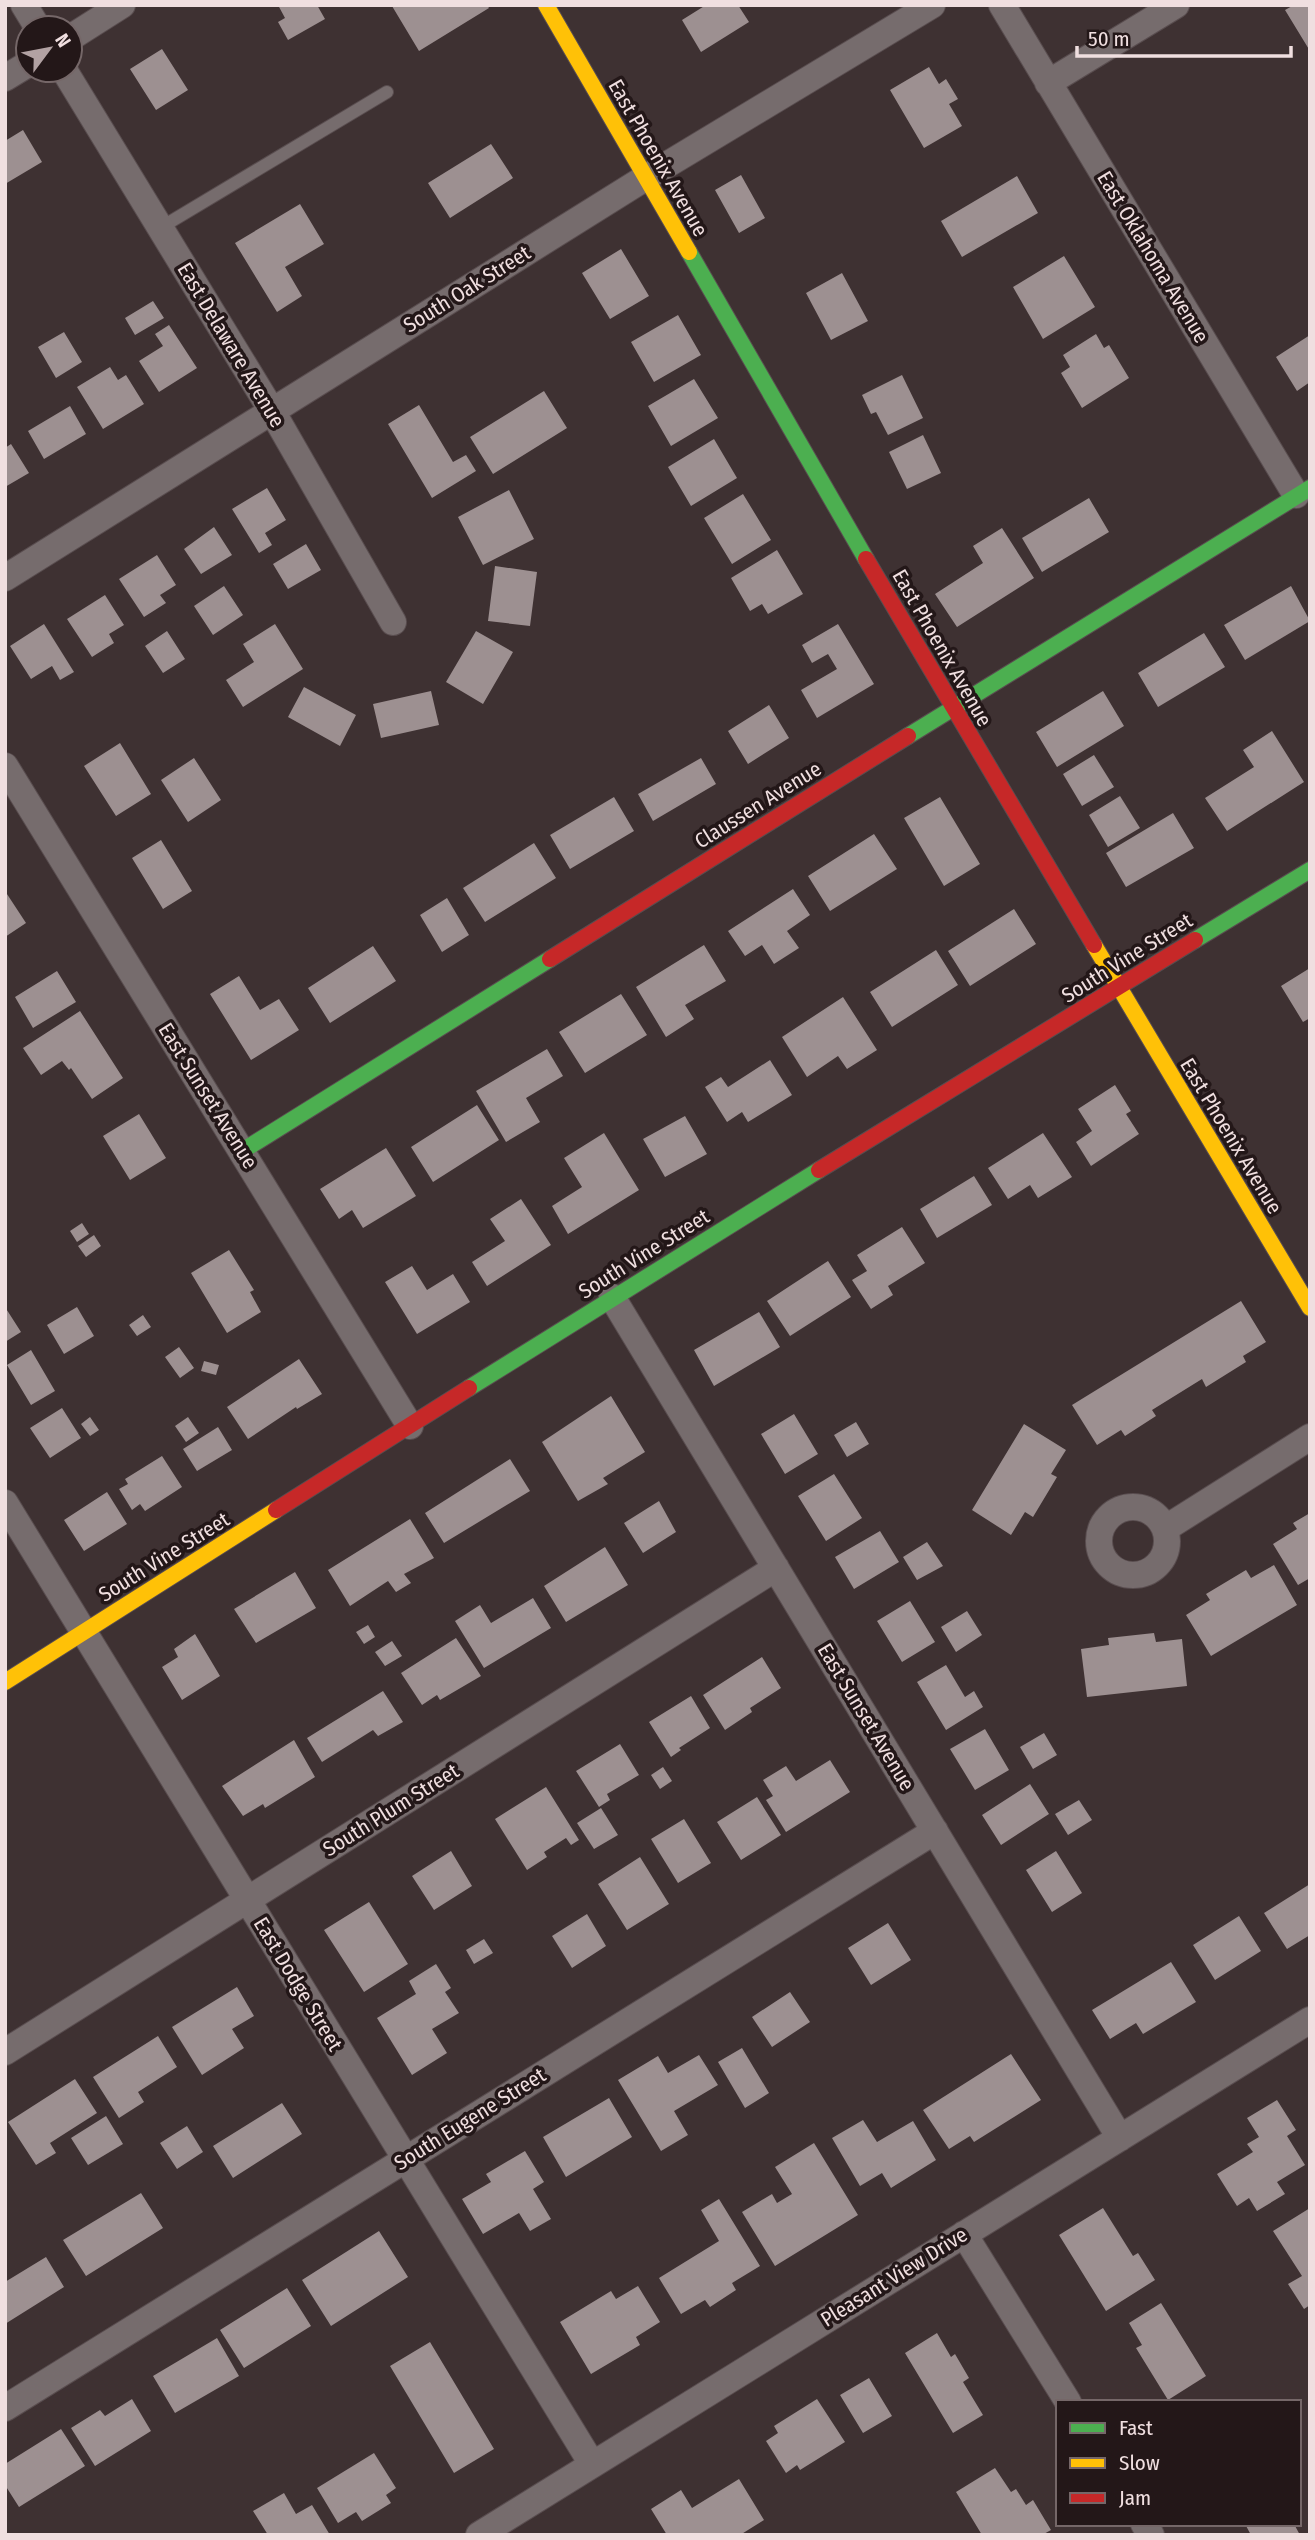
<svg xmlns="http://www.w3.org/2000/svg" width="1315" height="2540" viewBox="0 0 1315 2540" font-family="'Fira Sans Condensed',sans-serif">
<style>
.building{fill:#9d9091}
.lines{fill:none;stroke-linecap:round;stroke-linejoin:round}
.lane-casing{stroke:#594d4f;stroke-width:14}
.street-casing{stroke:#594d4f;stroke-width:28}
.fast-casing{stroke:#594d4f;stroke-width:18}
.slow-casing{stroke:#594d4f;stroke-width:18}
.jam-casing{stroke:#594d4f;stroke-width:18}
.lane{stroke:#766c6d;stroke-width:12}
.street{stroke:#766c6d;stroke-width:26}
.fast{stroke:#4caf50;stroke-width:16}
.slow{stroke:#ffc107;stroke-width:16}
.jam{stroke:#c62828;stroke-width:16}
.labels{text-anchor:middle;stroke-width:7;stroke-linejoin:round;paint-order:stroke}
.street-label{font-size:21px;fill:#f0dfe0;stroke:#231718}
</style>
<rect width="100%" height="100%" fill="#3e3132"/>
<path class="building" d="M 278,5 L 317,5 L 325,19 L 288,40 L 278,22 L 285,18 Z
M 393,5 L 487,5 L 489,8 L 419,51 L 392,6 Z
M 706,5 L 738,5 L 749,22 L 701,52 L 682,20 Z
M 1294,5 L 1310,5 L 1310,51 L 1285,10 Z
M 162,49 L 188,90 L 156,110 L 130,69 Z
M 929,67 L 939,84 L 946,79 L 958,99 L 949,104 L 962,126 L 924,148 L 890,90 Z
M 23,130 L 42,162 L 5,184 L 5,141 Z
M 491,144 L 513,178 L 450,218 L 428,183 Z
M 741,175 L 765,218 L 739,233 L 715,190 Z
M 1017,176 L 1038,213 L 962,257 L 941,221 Z
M 300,204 L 324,244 L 285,267 L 302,296 L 277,312 L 235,243 Z
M 621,249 L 649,296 L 610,319 L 582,273 Z
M 1064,256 L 1095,307 L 1043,339 L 1013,287 Z
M 842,273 L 868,321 L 831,340 L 806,293 Z
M 153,301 L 164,318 L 135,335 L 125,318 Z
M 678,315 L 701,355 L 654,382 L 631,342 Z
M 169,325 L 197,368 L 159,392 L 139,361 L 163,346 L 155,334 Z
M 64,332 L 82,362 L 56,378 L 38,347 Z
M 1096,334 L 1104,348 L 1109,345 L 1129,378 L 1082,408 L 1061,373 L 1070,367 L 1063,355 Z
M 1310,335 L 1310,382 L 1297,391 L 1276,357 Z
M 110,367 L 118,380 L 126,375 L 144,404 L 103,429 L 77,387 Z
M 902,375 L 923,418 L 888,435 L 876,412 L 871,414 L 862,395 Z
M 694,379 L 718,418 L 671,446 L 648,406 Z
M 544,391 L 567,428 L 493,474 L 470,437 Z
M 419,405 L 453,462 L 466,455 L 476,471 L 432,498 L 388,424 Z
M 70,406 L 86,434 L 44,459 L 28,431 Z
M 923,435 L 941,473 L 907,489 L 889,452 Z
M 714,439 L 737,478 L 691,506 L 668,467 Z
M 11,444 L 29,473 L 5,487 L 5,448 Z
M 267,488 L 286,520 L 265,533 L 272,545 L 259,553 L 232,509 Z
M 509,490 L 534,539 L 483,565 L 458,517 Z
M 743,494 L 771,540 L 732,564 L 704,518 Z
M 1089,498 L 1109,532 L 1042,572 L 1022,538 Z
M 214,527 L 232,555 L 201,574 L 184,549 Z
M 1002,528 L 1034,578 L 957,627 L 935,594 L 983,563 L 973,546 Z
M 306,544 L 321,570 L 288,589 L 273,564 Z
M 777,550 L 803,594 L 768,614 L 762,604 L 750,611 L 731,578 Z
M 157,555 L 176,585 L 160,595 L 166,603 L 144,617 L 119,579 Z
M 495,566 L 537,572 L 530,626 L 488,621 Z
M 224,586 L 243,615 L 213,635 L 194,606 Z
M 1291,586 L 1310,621 L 1245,660 L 1224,625 Z
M 105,595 L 124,625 L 109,634 L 114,643 L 92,657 L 67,619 Z
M 44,624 L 74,672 L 60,680 L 52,666 L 31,679 L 10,646 Z
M 275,624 L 303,669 L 243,707 L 226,680 L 254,662 L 243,644 Z
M 838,624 L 874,684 L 817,718 L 801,690 L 837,669 L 828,654 L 812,663 L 802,645 Z
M 167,631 L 185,659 L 163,673 L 145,646 Z
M 476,631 L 513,652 L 483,704 L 446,682 Z
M 1204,633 L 1225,667 L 1158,707 L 1138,673 Z
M 304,687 L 356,715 L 340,746 L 288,717 Z
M 431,691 L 439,725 L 381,738 L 373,704 Z
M 1103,691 L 1124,726 L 1057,767 L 1036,732 Z
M 769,705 L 789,738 L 748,764 L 728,731 Z
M 1272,731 L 1304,782 L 1227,831 L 1205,798 L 1254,767 L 1243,750 Z
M 120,743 L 151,794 L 116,816 L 84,766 Z
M 1094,755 L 1114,787 L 1082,806 L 1063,774 Z
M 194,758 L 221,800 L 188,822 L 161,780 Z
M 701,758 L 716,784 L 653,821 L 638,794 Z
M 1120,796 L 1140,828 L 1108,847 L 1089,815 Z
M 614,797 L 634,831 L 570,869 L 550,835 Z
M 940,797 L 980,864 L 944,886 L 904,818 Z
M 1173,813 L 1194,848 L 1126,887 L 1106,853 Z
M 874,834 L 897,869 L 830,911 L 808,876 Z
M 161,840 L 192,891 L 163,909 L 132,858 Z
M 534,843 L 556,878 L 485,922 L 463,888 Z
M 793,889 L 810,915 L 787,931 L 799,948 L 774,964 L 762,945 L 745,956 L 728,931 Z
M 5,891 L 26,923 L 5,937 Z
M 447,898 L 469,935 L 442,952 L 420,915 Z
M 1014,909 L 1036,944 L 970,986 L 948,951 Z
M 704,945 L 726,981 L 685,1005 L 694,1019 L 666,1037 L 636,987 Z
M 373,946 L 396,981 L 330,1023 L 308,988 Z
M 936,950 L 958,985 L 892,1027 L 870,992 Z
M 1310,968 L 1310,1018 L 1303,1022 L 1281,986 Z
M 57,971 L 76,1002 L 33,1028 L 15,997 Z
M 239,976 L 260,1010 L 279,999 L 299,1030 L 251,1060 L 210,994 Z
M 621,994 L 647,1035 L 585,1073 L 559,1032 Z
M 843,997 L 877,1050 L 847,1069 L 838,1056 L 807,1077 L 782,1037 Z
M 80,1011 L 123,1078 L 92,1099 L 71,1068 L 69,1070 L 62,1061 L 41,1075 L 23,1048 Z
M 547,1049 L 563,1076 L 526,1098 L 540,1122 L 506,1142 L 476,1091 Z
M 770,1060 L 792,1095 L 748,1122 L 742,1112 L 727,1122 L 705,1087 L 721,1077 L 728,1087 Z
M 1115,1085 L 1131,1111 L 1126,1114 L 1139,1134 L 1091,1166 L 1076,1142 L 1092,1131 L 1078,1109 Z
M 477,1105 L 499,1140 L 433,1182 L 411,1147 Z
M 139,1114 L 166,1158 L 130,1180 L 103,1136 Z
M 685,1116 L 707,1154 L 665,1177 L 643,1139 Z
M 604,1133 L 639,1190 L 568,1234 L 552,1206 L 582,1187 L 564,1158 Z
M 1043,1133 L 1072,1177 L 1038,1198 L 1030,1185 L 1008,1199 L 988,1168 Z
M 386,1148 L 416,1196 L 363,1228 L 352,1210 L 339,1219 L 320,1189 Z
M 974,1176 L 992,1205 L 937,1238 L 920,1209 Z
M 521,1199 L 551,1245 L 487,1286 L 472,1262 L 505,1241 L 490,1219 Z
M 82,1223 L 89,1234 L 77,1242 L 70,1231 Z
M 902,1227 L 925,1263 L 888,1286 L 893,1295 L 871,1309 L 852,1280 L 867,1271 L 857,1255 Z
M 94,1235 L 101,1246 L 86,1257 L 78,1246 Z
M 229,1250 L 254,1290 L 250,1292 L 261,1312 L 227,1333 L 191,1273 Z
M 828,1261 L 851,1297 L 790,1336 L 767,1301 Z
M 412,1266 L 427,1290 L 453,1274 L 470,1302 L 417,1334 L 385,1282 Z
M 1241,1301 L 1266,1342 L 1243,1356 L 1246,1362 L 1206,1387 L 1202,1379 L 1152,1410 L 1156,1416 L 1125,1436 L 1121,1430 L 1097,1445 L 1072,1405 Z
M 5,1307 L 21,1332 L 5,1342 Z
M 77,1307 L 94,1336 L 64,1354 L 47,1325 Z
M 759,1312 L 780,1347 L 714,1386 L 694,1350 Z
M 143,1315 L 151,1327 L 137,1336 L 129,1325 Z
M 179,1347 L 194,1368 L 180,1378 L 165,1357 Z
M 31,1350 L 55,1391 L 31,1405 L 7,1365 Z
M 299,1359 L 322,1394 L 297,1409 L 296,1407 L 248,1439 L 227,1407 Z
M 204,1361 L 219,1365 L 216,1375 L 201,1371 Z
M 611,1396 L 645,1452 L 603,1478 L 608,1484 L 578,1501 L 542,1442 Z
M 62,1408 L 81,1438 L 50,1458 L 30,1428 Z
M 794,1414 L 818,1454 L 785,1474 L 761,1434 Z
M 90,1417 L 99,1430 L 90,1436 L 81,1424 Z
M 188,1417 L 199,1433 L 186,1442 L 175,1426 Z
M 856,1422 L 869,1444 L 847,1457 L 834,1435 Z
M 1024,1424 L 1066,1450 L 1051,1474 L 1057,1477 L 1033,1517 L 1025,1512 L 1011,1535 L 972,1510 Z
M 218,1427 L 232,1450 L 197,1471 L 183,1449 Z
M 162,1456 L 182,1487 L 145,1511 L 140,1504 L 132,1510 L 119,1489 L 128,1484 L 125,1479 Z
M 510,1459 L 530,1491 L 444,1543 L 425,1513 Z
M 834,1474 L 862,1518 L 826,1541 L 798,1496 Z
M 107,1492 L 127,1524 L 84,1551 L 64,1520 Z
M 659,1501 L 676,1532 L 643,1553 L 624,1523 Z
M 1310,1513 L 1310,1578 L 1298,1585 L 1273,1544 L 1297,1529 L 1293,1523 Z
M 410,1519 L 434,1558 L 404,1574 L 411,1583 L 396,1592 L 388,1581 L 350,1606 L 328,1570 Z
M 880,1531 L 899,1562 L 854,1589 L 835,1557 Z
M 927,1542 L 943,1566 L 917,1580 L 903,1557 Z
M 605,1547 L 628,1585 L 566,1622 L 544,1586 Z
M 1274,1565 L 1297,1605 L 1211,1656 L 1186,1615 L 1210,1600 L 1206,1594 L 1246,1570 L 1251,1578 Z
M 295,1572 L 316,1608 L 256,1643 L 234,1609 Z
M 533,1598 L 551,1628 L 484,1668 L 455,1621 L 480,1605 L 491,1623 Z
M 910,1601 L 935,1642 L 902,1662 L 877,1621 Z
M 967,1611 L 982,1635 L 956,1652 L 941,1627 Z
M 368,1625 L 375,1637 L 364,1644 L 356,1632 Z
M 1154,1633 L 1156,1642 L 1182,1639 L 1187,1686 L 1087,1697 L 1081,1649 L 1109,1645 L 1108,1638 Z
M 195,1634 L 220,1676 L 182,1700 L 162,1667 L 178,1657 L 174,1649 Z
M 456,1638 L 481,1676 L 440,1700 L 437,1695 L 422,1705 L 401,1673 Z
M 392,1641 L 402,1656 L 385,1666 L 375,1652 Z
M 762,1657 L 781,1688 L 750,1708 L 752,1712 L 725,1730 L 703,1695 Z
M 946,1665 L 965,1697 L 974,1691 L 983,1707 L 946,1730 L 917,1682 Z
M 383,1691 L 403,1722 L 378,1736 L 373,1730 L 322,1762 L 307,1738 Z
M 691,1696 L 710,1728 L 679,1748 L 681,1750 L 671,1757 L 649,1722 Z
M 985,1729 L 1009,1770 L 975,1790 L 950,1749 Z
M 1044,1733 L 1057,1755 L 1033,1769 L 1020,1747 Z
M 294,1740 L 315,1777 L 265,1808 L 263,1804 L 243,1816 L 222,1786 Z
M 620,1744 L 639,1775 L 607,1794 L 610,1800 L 599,1807 L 576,1771 Z
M 830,1760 L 850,1792 L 786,1832 L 766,1800 L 773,1796 L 763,1780 L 786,1766 L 796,1781 Z
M 663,1767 L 672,1781 L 660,1789 L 651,1775 Z
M 1030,1784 L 1049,1814 L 1001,1845 L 982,1815 Z
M 546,1787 L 579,1840 L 571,1845 L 566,1838 L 544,1852 L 547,1857 L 527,1870 L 495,1819 Z
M 757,1797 L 781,1835 L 741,1860 L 717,1822 Z
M 1079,1800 L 1092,1820 L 1068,1835 L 1055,1814 Z
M 601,1808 L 618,1835 L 594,1849 L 577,1823 Z
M 684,1819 L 711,1863 L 678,1883 L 651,1839 Z
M 451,1851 L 472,1886 L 434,1910 L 412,1876 Z
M 1056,1851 L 1082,1893 L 1052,1912 L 1026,1870 Z
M 640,1857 L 669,1904 L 627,1930 L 598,1884 Z
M 1310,1884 L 1310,1935 L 1287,1949 L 1264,1913 Z
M 369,1902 L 408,1964 L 364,1992 L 324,1930 Z
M 587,1914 L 606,1946 L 572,1968 L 552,1936 Z
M 1239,1916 L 1261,1951 L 1215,1980 L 1193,1945 Z
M 888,1923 L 911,1960 L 871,1985 L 848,1948 Z
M 484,1939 L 493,1953 L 474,1964 L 466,1950 Z
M 1171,1962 L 1196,2002 L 1143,2034 L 1136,2023 L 1110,2039 L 1092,2010 Z
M 436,1964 L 451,1988 L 445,1992 L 459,2013 L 432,2029 L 447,2053 L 412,2075 L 377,2018 L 416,1994 L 409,1981 Z
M 237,1987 L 254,2016 L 232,2029 L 244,2048 L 202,2075 L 172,2027 Z
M 790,1992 L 810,2022 L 772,2047 L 752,2017 Z
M 158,2036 L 177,2067 L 138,2092 L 144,2102 L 119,2118 L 93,2077 Z
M 742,2048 L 769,2093 L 745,2108 L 718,2062 Z
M 1011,2054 L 1041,2100 L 974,2142 L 970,2136 L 949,2149 L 923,2110 Z
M 699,2055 L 718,2085 L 674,2111 L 688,2135 L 661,2151 L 618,2080 L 658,2056 L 668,2073 Z
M 75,2079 L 97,2113 L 50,2143 L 56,2153 L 36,2165 L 8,2122 Z
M 609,2098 L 632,2137 L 566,2177 L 543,2137 Z
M 1277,2100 L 1296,2130 L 1287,2136 L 1305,2165 L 1277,2182 L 1285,2194 L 1257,2211 L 1249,2198 L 1237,2206 L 1217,2174 L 1253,2152 L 1247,2144 L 1259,2137 L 1247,2118 Z
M 282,2103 L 302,2134 L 233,2178 L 213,2146 Z
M 106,2116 L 123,2144 L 88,2165 L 71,2138 Z
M 863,2120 L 877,2142 L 913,2121 L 936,2160 L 891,2188 L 882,2173 L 860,2186 L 832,2138 Z
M 187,2126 L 203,2152 L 177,2169 L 160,2143 Z
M 814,2143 L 858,2215 L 775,2266 L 742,2212 L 772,2194 L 777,2203 L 792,2194 L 775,2167 Z
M 525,2151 L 544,2182 L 533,2189 L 551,2219 L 530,2231 L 519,2213 L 483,2234 L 462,2199 L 491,2182 L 486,2174 Z
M 141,2193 L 163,2228 L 86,2276 L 63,2240 Z
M 719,2199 L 760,2266 L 732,2283 L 736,2290 L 710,2307 L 705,2300 L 681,2314 L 659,2278 L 719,2241 L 701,2210 Z
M 1103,2208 L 1133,2256 L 1138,2253 L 1155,2280 L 1106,2311 L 1059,2235 Z
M 1310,2208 L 1310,2305 L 1304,2309 L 1288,2284 L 1302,2276 L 1273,2231 Z
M 379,2231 L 408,2277 L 331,2326 L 302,2280 Z
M 46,2257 L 64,2287 L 5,2324 L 5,2282 Z
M 638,2286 L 660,2322 L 636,2337 L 640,2345 L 591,2374 L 560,2322 L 611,2291 L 616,2299 Z
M 287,2288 L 311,2326 L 244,2368 L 220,2330 Z
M 1161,2303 L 1206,2376 L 1168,2400 L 1136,2348 L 1142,2345 L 1129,2323 Z
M 937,2333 L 951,2357 L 955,2354 L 969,2378 L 963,2382 L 983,2415 L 953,2433 L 905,2353 Z
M 217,2338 L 239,2376 L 175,2413 L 153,2376 Z
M 430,2342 L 494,2449 L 454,2473 L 390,2366 Z
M 869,2378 L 892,2416 L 863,2433 L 840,2395 Z
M 132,2399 L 151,2431 L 95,2466 L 71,2428 L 100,2410 L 105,2416 Z
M 817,2399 L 845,2442 L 800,2470 L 797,2465 L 786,2473 L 766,2441 L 778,2433 L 774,2426 Z
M 61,2429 L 85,2466 L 19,2507 L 5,2485 L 5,2464 Z
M 374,2453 L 396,2488 L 386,2495 L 391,2503 L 362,2521 L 356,2512 L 338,2523 L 317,2488 Z
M 995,2468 L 1011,2492 L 1016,2489 L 1026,2505 L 1033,2500 L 1051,2530 L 1042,2535 L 982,2535 L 956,2492 Z
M 739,2479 L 764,2520 L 740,2535 L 667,2535 L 651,2509 L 681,2490 L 692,2508 Z
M 284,2493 L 296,2514 L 312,2505 L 330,2535 L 268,2535 L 253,2511 Z
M 1245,2524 L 1294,2524 L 1300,2535 L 1251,2535 Z"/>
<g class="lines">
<g class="lane-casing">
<path id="lane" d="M 160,228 L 387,92"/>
</g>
<g class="street-casing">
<path id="street" d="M 24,5 L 38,28
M 1002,5 L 1296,495
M 70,38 L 122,5
M 64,70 L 272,411 L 393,622
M 5,78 L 28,64
M 1048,83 L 1176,5
M 5,578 L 645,178 L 932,5
M 5,766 L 410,1426
M 612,1297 L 1120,2138
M 5,1503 L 592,2464
M1099 1541a34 34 0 1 1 68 0a34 34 0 1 1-68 0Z
M 1166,1528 L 1310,1437
M 5,2052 L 776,1568
M 964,2234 L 1068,2402
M 5,2408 L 935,1831
M 1144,2524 L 1151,2535
M 479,2535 L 1310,2020"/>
</g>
<g class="fast-casing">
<path id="fast" d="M 689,252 L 866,559
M 908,736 L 1310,488
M 1195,940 L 1310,870
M 242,1151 L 550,959
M 469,1388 L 819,1170"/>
</g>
<g class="slow-casing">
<path id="slow" d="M 546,5 L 689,252
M 1094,945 L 1310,1308
M 5,1682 L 276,1510"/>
</g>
<g class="jam-casing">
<path id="jam" d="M 866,559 L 1094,945
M 550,959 L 908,736
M 819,1170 L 1195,940
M 276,1510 L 469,1388"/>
</g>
<use href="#lane" class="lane"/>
<use href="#street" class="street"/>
<use href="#fast" class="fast"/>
<use href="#slow" class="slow"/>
<use href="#jam" class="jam"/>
</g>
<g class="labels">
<g class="street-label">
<text transform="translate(658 158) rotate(60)" y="7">East Phoenix Avenue</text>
<text transform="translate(1153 257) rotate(59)" y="7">East Oklahoma Avenue</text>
<text transform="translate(467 289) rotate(-32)" y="7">South Oak Street</text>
<text transform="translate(231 345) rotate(59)" y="7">East Delaware Avenue</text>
<text transform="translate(942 648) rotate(60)" y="7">East Phoenix Avenue</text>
<text transform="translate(758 805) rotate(-32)" y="7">Claussen Avenue</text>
<text transform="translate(1127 958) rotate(-32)" y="7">South Vine Street</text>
<text transform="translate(208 1096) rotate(58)" y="7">East Sunset Avenue</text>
<text transform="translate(1231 1136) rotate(59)" y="7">East Phoenix Avenue</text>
<text transform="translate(644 1254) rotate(-32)" y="7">South Vine Street</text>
<text transform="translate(164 1557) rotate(-32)" y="7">South Vine Street</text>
<text transform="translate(866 1717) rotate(59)" y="7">East Sunset Avenue</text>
<text transform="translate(391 1810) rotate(-32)" y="7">South Plum Street</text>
<text transform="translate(298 1984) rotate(59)" y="7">East Dodge Street</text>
<text transform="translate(470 2119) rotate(-32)" y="7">South Eugene Street</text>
<text transform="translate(894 2277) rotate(-32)" y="7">Pleasant View Drive</text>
</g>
</g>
<rect width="1315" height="2540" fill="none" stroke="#f0dfe0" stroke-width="14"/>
<rect x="1056" y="2400" width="245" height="126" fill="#231718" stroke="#756768" stroke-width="2"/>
<rect x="1070" y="2423" width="35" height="10" fill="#4caf50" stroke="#756768" stroke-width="2"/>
<text x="1119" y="2435" font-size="21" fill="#f0dfe0">Fast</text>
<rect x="1070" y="2458" width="35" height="10" fill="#ffc107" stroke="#756768" stroke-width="2"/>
<text x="1119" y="2470" font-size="21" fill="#f0dfe0">Slow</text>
<rect x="1070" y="2493" width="35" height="10" fill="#c62828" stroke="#756768" stroke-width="2"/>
<text x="1119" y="2505" font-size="21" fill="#f0dfe0">Jam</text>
<g transform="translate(49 49) rotate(58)"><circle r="33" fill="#231718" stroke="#756768" stroke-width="2"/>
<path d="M0-5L12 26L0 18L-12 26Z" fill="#b2a2a3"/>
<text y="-10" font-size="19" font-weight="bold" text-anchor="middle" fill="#f0dfe0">N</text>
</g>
<path d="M1077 46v10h214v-10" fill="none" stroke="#f0dfe0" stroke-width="3.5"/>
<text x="1088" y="46" font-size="21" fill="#f0dfe0" stroke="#231718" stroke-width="5" paint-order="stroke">50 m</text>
</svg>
